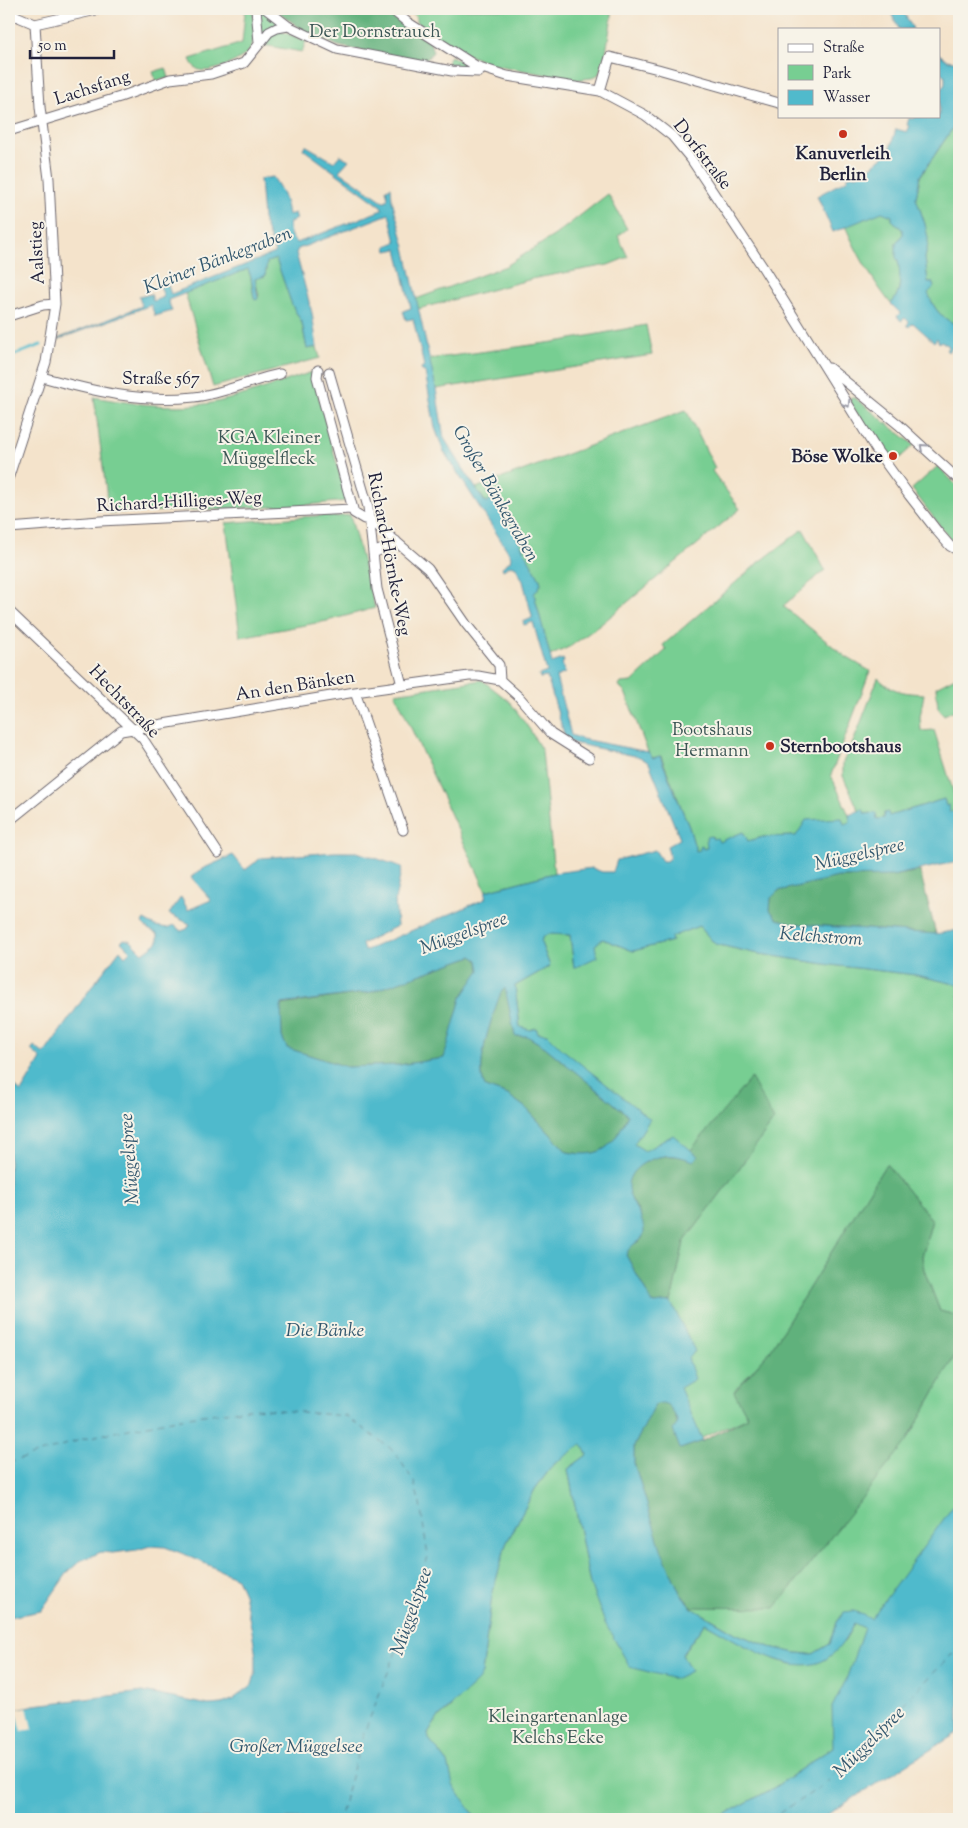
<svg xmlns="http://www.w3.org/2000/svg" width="968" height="1828" viewBox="0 0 968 1828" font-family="'Sorts Mill Goudy',serif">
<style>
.green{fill:#77ce92;stroke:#4c7866;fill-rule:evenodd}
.forest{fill:#61b17c;stroke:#426a5c}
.water{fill:#50bacc;stroke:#396e84;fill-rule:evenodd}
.pier{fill:#f4e3cb}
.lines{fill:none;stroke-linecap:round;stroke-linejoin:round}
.stream{stroke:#50bacc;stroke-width:3}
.ferry{stroke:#32576e;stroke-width:1;stroke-dasharray:6 5;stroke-linecap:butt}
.minor-casing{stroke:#6c666d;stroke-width:11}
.minor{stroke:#fff;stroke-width:9}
.oneway{stroke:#9c9ca7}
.poi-dot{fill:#c8321e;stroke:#f7f3e8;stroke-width:2}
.labels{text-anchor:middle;stroke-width:4;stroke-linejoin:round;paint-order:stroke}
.park-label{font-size:18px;fill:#3c5655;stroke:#f7f3e8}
.street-label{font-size:18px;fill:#22223b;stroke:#f7f3e8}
.poi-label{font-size:18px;font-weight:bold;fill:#22223b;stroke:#f7f3e8}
.water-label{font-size:19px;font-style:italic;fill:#32576e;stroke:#f7f3e8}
</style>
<rect width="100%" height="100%" fill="#f7f3e8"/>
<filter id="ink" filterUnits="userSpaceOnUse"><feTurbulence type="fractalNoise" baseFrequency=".02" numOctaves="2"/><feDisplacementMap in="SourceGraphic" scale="10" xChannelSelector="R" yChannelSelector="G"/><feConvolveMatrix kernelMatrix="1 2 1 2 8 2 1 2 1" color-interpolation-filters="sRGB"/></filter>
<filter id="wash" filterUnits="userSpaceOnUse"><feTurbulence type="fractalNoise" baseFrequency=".0096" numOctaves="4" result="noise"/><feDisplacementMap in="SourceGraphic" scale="20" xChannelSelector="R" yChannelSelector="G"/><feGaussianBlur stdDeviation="1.12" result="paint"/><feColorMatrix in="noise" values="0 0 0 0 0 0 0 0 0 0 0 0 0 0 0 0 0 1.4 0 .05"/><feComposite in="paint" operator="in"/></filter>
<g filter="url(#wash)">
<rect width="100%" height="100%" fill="#f4e3cb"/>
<path class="green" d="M 244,9 L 253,9 C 253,20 256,37 251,48 C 246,59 211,74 200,70 C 195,69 192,64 190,59 L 242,43 L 245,12 Z
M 259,9 L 281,24 L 261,35 Z
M 407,9 L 613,9 L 606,53 L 599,74 L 592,78 L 575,80 L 490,64 L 466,54 L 416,22 L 416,17 Z
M 278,30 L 306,41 L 302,52 L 263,45 L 268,36 Z
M 451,56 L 475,70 L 447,67 L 448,60 Z
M 166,68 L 169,78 L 156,81 L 153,72 Z
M 959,119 L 959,326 C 941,318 935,311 928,293 L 934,287 L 932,282 L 928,282 L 925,258 L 928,244 L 925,224 L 916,198 L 920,177 Z
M 608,194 L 627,229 L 618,236 L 628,257 L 608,265 L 536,278 L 418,309 L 416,299 L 506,266 L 555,235 Z
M 882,211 L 892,216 L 892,220 L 902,229 L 903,234 L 896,243 C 898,265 906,286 891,304 C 872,280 858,255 845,226 Z
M 276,259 L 292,305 L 302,323 L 307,349 L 317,347 L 320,358 L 213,387 L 185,293 L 248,269 L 251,278 L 254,298 L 259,296 L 255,278 L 265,276 L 267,262 Z
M 646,325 L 652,355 L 436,389 L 429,359 L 561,341 Z
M 312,372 L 347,501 L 296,506 L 109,513 L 94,397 C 133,404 177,410 217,402 C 247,395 282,382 312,372 Z
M 850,398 L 855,398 L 914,445 L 892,465 L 850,403 Z
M 686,410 L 715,468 L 712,471 L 740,509 L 600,625 L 571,646 L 550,656 L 534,594 L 541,584 L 540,580 L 495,497 L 487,502 L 485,501 L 476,488 Z
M 938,466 L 959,488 L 959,545 L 949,538 L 912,489 Z
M 327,515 L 330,517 L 350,515 L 375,608 L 327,621 L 240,637 L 226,523 Z
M 803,529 L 825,570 L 783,606 L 846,657 L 870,671 L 831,775 L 849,815 L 851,822 L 844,825 L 842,818 L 796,836 L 763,837 L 748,842 L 743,832 L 719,843 L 713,839 L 712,836 L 707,848 L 703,849 L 702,845 L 700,846 L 701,850 L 696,851 L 689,827 L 661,756 L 653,758 L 648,752 L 625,692 L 619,686 L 621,683 L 632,682 L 666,650 L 663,645 L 757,564 Z
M 959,675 L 959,708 L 944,715 L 938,708 L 936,687 Z
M 878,678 C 892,692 905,693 924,694 L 920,717 L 921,731 L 934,730 L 959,810 L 950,812 L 946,806 L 944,799 L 889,816 L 884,813 L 884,818 L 877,819 L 871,813 L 865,814 L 863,810 L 859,811 L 843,776 L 843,762 L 854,740 Z
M 482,680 L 510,702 L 530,730 L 542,751 L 554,873 L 486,891 L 395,693 Z
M 699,926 L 715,944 L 754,953 L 831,965 L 916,975 L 959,985 L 959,1316 L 940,1311 L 924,1270 L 922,1257 L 932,1220 L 886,1164 L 770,1351 L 734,1391 L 748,1417 L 702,1438 L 703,1441 L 634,1446 L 907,1441 L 959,1348 L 959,1531 L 833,1747 L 772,1789 L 716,1819 L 477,1819 L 452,1785 L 448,1763 L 429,1739 L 428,1734 L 437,1719 L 450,1708 L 482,1673 L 492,1595 L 506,1544 L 535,1489 L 553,1465 L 582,1443 L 587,1455 L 568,1469 L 590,1584 L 691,1671 L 682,1655 L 705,1623 L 746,1646 L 777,1660 L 792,1664 L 845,1641 L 854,1623 L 870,1620 L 837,1622 L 830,1644 L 813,1654 L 796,1653 L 770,1647 L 737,1634 L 705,1615 L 678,1613 L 591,1420 L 562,1049 L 547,1034 L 538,1033 L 536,1028 L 530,1030 L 520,1027 L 515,986 L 550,966 L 541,943 L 542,938 L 548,934 L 570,935 L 574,968 L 595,944 L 603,939 L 633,951 L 672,941 L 670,937 ZM 774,1120 L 730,1181 L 684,1242 L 671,1302 L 644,1232 Z"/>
<path class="forest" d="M 274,9 L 384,9 L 400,22 L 430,42 L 433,52 L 427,59 L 416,62 L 338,46 L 304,31 Z
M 920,871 L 936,934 L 796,924 L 777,919 L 770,910 L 771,898 L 778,891 L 838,877 L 892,876 Z
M 472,956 L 478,960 L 481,970 L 461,998 L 445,1058 L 399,1065 L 347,1067 L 287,1048 L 282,1037 L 281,1005 L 371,992 Z
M 506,987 L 515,1036 L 527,1036 L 545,1047 L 628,1115 C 613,1146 604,1159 567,1152 L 526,1108 L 508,1095 L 485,1087 C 474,1064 493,1015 501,991 Z
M 751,1078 L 774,1120 L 730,1181 L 684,1242 L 671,1302 L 654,1304 L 652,1303 L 626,1255 L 628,1248 L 642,1239 C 642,1232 643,1222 640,1215 C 636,1205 628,1198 627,1187 C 627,1168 651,1156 667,1156 C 677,1155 685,1158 694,1160 L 690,1151 Z
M 886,1164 L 932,1220 L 922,1257 L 924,1270 L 940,1311 L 959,1316 L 959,1348 L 907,1441 L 775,1608 L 692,1607 L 680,1593 L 662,1553 L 634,1463 L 634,1446 L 655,1404 C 678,1394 679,1435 680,1449 L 703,1441 L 748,1417 L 734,1392 L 770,1351 Z"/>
<path class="water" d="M 889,9 L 902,9 L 913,29 L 899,29 Z
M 939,54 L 947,60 L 959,62 L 959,119 L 920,176 L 916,198 L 925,224 L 928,238 L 928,244 L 925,258 L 928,282 L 932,282 L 934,287 L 928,293 C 935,311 941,318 959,326 L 959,355 L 951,348 L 948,352 L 946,350 L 949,346 L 941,341 L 939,343 L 937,338 L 934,342 L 913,323 L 909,327 L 907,325 L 909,322 L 905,318 L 901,321 L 897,316 L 900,313 L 891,304 C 903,290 900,277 898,260 L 896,258 L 896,243 L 903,234 L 902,229 L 892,220 L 892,216 L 882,212 L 833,232 L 817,196 L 848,179 L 847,177 L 853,175 L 855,176 L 866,171 L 889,152 L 896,129 L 907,132 L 910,126 L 907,125 L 909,118 L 914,119 L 916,116 L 939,116 L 939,97 L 940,91 L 945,84 L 945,76 L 939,71 Z
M 305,145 L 334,162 L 340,155 L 349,160 L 339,171 L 383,201 L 386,201 L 388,198 L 386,189 L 391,187 L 392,200 L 405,247 L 436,389 L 444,438 L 484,501 L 487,502 L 495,497 L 540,580 L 541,584 L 534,594 L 552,663 L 563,659 L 564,662 L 562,663 L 565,673 L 556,677 L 571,735 L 582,739 L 648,752 L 653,758 L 660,756 L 689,827 L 696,851 L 700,850 L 700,846 L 702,845 L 703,849 L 707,848 L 706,837 L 711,836 L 713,839 L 717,838 L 719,842 L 743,832 L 748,841 L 763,837 L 796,836 L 806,820 L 842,818 L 844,824 L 850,822 L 849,815 L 863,809 L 865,814 L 876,813 L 877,819 L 884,818 L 884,813 L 888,812 L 889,816 L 944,799 L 946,806 L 949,805 L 950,812 L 959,810 L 959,861 L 892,876 L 838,877 L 778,891 L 771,898 L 770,910 L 777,919 L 796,924 L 936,934 L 959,930 L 959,985 L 916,975 L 831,965 L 754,953 L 715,944 L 699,926 L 671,937 L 672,941 L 633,951 L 603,939 L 595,945 L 597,957 L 574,968 L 570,935 L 548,934 L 542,938 L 541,943 L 550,966 L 515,986 L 520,1027 L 530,1030 L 536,1028 L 538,1033 L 547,1034 L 562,1049 L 650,1119 L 634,1144 L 645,1151 L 673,1135 L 698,1156 L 694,1161 C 684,1158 674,1154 664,1156 C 644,1159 621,1174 630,1196 C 634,1208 644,1218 644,1232 C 644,1242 630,1242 626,1255 L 652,1303 L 654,1304 L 671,1302 L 695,1351 L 688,1358 L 695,1379 L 680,1388 L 703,1441 L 680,1449 L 673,1430 L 678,1423 C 674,1412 668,1398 655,1405 L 634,1446 L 634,1463 L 662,1552 L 680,1593 L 692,1608 L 737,1634 L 770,1647 L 796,1653 L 813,1654 L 830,1644 L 837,1622 L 844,1612 L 854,1611 L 871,1619 L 959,1498 L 959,1732 L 820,1819 L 716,1819 L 772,1789 L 833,1747 L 832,1707 L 846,1680 L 864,1628 L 854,1623 C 847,1637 840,1650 826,1659 C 793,1680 734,1639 705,1623 L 682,1654 L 691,1671 L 675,1679 L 630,1667 L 605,1623 L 590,1584 L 568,1469 L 587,1455 L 582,1444 L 553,1465 L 535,1489 L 506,1544 L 492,1595 L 482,1673 L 477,1682 L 437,1719 L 428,1734 L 429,1739 L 448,1763 L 453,1785 L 477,1819 L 9,1819 L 9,1711 L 34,1705 L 143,1692 L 209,1705 L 222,1704 L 232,1700 L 252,1685 L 256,1671 L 256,1657 L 252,1631 L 244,1594 L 237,1578 L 184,1554 L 165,1547 L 150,1546 L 137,1550 L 112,1553 L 101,1552 L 80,1561 L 68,1572 L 41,1611 L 9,1617 L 9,1290 C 14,1276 16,1264 9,1251 L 9,1116 L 14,1104 L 9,1098 L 9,1081 L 21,1092 L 41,1059 L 31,1050 L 34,1046 L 44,1054 L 90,989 L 120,950 L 125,956 L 130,951 L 121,942 L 124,939 L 131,941 L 143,953 L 158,942 L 158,934 L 148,929 L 142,923 L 144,920 L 155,926 L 168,928 L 174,925 L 181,931 L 187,929 L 190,924 L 169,914 L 181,897 L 188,910 L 211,900 L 191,877 L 202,869 L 233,855 L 245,870 L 261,858 L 334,852 L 357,852 L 402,867 L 395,900 L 397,926 L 362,944 L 364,951 L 485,899 L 486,891 L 554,873 L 592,868 L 602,872 L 613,872 L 617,860 L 655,850 L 662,861 L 666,861 L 670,858 L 667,846 L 680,839 L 649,763 L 640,757 L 573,743 L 565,737 L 547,677 L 540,678 L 539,675 L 547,672 L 533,622 L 524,625 L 523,622 L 532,618 L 532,616 L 523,581 L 516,567 L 511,565 L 503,570 L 502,567 L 510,561 L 511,556 L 444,452 L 435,428 L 425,372 L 422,371 L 421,368 L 424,366 L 413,319 L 406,320 L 403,311 L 411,308 L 397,249 L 387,251 L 386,246 L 396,242 L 389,214 L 298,249 L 296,253 L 312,313 L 317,347 L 307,349 L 302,323 L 292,305 L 276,259 L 267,262 L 265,276 L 255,279 L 258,299 L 255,300 L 254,298 L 251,277 L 248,269 L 168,300 L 172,311 L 155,316 L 151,305 L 57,340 L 57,339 L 142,306 L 139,297 L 151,294 L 153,301 L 164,297 L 160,286 L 167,283 L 171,294 L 275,253 L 263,219 L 260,179 L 273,177 C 281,189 286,199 288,215 L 295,213 L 297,219 L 290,222 C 288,230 290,238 297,243 L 382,210 L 382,207 L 303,149 ZM 472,956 L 478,960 L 480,970 L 461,998 L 444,1058 L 399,1065 L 347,1067 L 287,1048 L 282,1037 L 281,1004 L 371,992 ZM 505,988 L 515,1036 L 527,1036 L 545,1047 L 628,1115 C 613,1146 604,1159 567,1152 L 526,1108 L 508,1095 L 485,1087 C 474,1064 493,1015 501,992 Z"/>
<path class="pier" d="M 27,1707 L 32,1729 L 22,1731 L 16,1709 Z"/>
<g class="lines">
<path class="stream" d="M 9,357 L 41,345"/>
<path class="ferry" d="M 9,1463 L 86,1438 L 181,1418 L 255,1408 L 346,1416 L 394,1451 L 414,1482 L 420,1504 L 428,1556 L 415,1604 L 362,1738 L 339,1819
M 770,1819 L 824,1785 L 959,1647"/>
</g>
</g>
<g filter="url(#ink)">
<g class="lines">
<g class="minor-casing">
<path id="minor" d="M 256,9 L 259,42
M 266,9 L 288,26 L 337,49 L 452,71 L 479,72 L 482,69
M 391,9 L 407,22 L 476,66 L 507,76 L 600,91 L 645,115 L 672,136 L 691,159 L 762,266 L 877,451 L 909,495 L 937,531 L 950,546 L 959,551
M 9,13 L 35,24 L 101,9
M 600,91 L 610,57 L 658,69 L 779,103
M 9,131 L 120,97 L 170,79 L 211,74 L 244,63 L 269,32 L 277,28 L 288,26
M 9,316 L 43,305 L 55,304
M 829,368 L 899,425 L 959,480
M 318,370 L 317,377 L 354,513 L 364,519 L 372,521 L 428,569 L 466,624 L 499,665 L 500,680
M 329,372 L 368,507 L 377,589 L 402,685
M 42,377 C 92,391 141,403 194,397 C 223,394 251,380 280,374
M 9,476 L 46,362 L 55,304 L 49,179 L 40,107 L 35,24
M 9,528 L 100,521 L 352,509
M 373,553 L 392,545 L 396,541
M 9,611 L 143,739 L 218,853
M 355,692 L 403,830
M 9,821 L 121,731 L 355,692 L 469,676 L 478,676 L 500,680 L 519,697 L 551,734 L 589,758"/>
</g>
<use href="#minor" class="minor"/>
</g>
<defs><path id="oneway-chevron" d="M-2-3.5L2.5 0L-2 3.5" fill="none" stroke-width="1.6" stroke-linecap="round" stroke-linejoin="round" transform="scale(1.25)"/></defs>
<g class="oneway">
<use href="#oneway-chevron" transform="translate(847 404) rotate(58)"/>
<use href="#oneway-chevron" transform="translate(923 447) rotate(-138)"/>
</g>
</g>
<g class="poi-dot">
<circle cx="843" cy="134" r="5"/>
<circle cx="893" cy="456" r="5"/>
<circle cx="770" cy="746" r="5"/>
</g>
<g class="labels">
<g class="park-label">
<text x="375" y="37">Der Dornstrauch</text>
<text x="269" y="443">KGA Kleiner<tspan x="269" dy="21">Müggelfleck</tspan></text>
<text x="712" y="735">Bootshaus<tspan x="712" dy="21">Hermann</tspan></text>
<text x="558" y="1722">Kleingartenanlage<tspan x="558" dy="21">Kelchs Ecke</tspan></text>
</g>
<g class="street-label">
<text transform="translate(92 87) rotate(-18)" y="6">Lachsfang</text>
<text transform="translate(703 154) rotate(52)" y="6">Dorfstraße</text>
<text transform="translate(36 253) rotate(-93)" y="6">Aalstieg</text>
<text x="161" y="384">Straße 567</text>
<text transform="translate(179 501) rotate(-3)" y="6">Richard-Hilliges-Weg</text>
<text transform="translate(390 554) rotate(79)" y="6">Richard-Hörnke-Weg</text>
<text transform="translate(295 685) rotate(-9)" y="6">An den Bänken</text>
<text transform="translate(125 701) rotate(46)" y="6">Hechtstraße</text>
</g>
<g class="poi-label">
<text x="843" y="159">Kanuverleih<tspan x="843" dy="21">Berlin</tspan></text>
<text x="883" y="462" text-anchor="end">Böse Wolke</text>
<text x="780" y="752" text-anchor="start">Sternbootshaus</text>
</g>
<g class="water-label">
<text transform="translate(217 259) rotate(-21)" y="7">Kleiner Bänkegraben</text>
<text transform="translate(497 493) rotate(60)" y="7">Großer Bänkegraben</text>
<text transform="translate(859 853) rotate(-13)" y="7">Müggelspree</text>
<text transform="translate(463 932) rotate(-20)" y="7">Müggelspree</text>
<text transform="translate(821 935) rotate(4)" y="7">Kelchstrom</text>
<text transform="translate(128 1159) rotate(-94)" y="7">Müggelspree</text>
<text x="325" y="1336">Die Bänke</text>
<text transform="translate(410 1611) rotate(-71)" y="7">Müggelspree</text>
<text transform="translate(868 1741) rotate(-45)" y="7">Müggelspree</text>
<text x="296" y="1752">Großer Müggelsee</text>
</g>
</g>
<rect width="968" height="1828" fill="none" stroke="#f7f3e8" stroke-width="30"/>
<rect x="778" y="28" width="162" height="90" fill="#f7f3e8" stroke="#a29fa3"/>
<rect x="788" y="44" width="25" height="8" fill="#ffffff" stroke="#a29fa3"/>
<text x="823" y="52" font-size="15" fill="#22223b">Straße</text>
<rect x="788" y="65" width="25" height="15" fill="#77ce92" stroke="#a29fa3"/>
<text x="823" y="78" font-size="15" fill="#22223b">Park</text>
<rect x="788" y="90" width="25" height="15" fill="#50bacc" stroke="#a29fa3"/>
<text x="823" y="102" font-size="15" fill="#22223b">Wasser</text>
<path d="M30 50v8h84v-8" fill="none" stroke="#22223b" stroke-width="2.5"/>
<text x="38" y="50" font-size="15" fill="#22223b" stroke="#f7f3e8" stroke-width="4" paint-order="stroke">50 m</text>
</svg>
